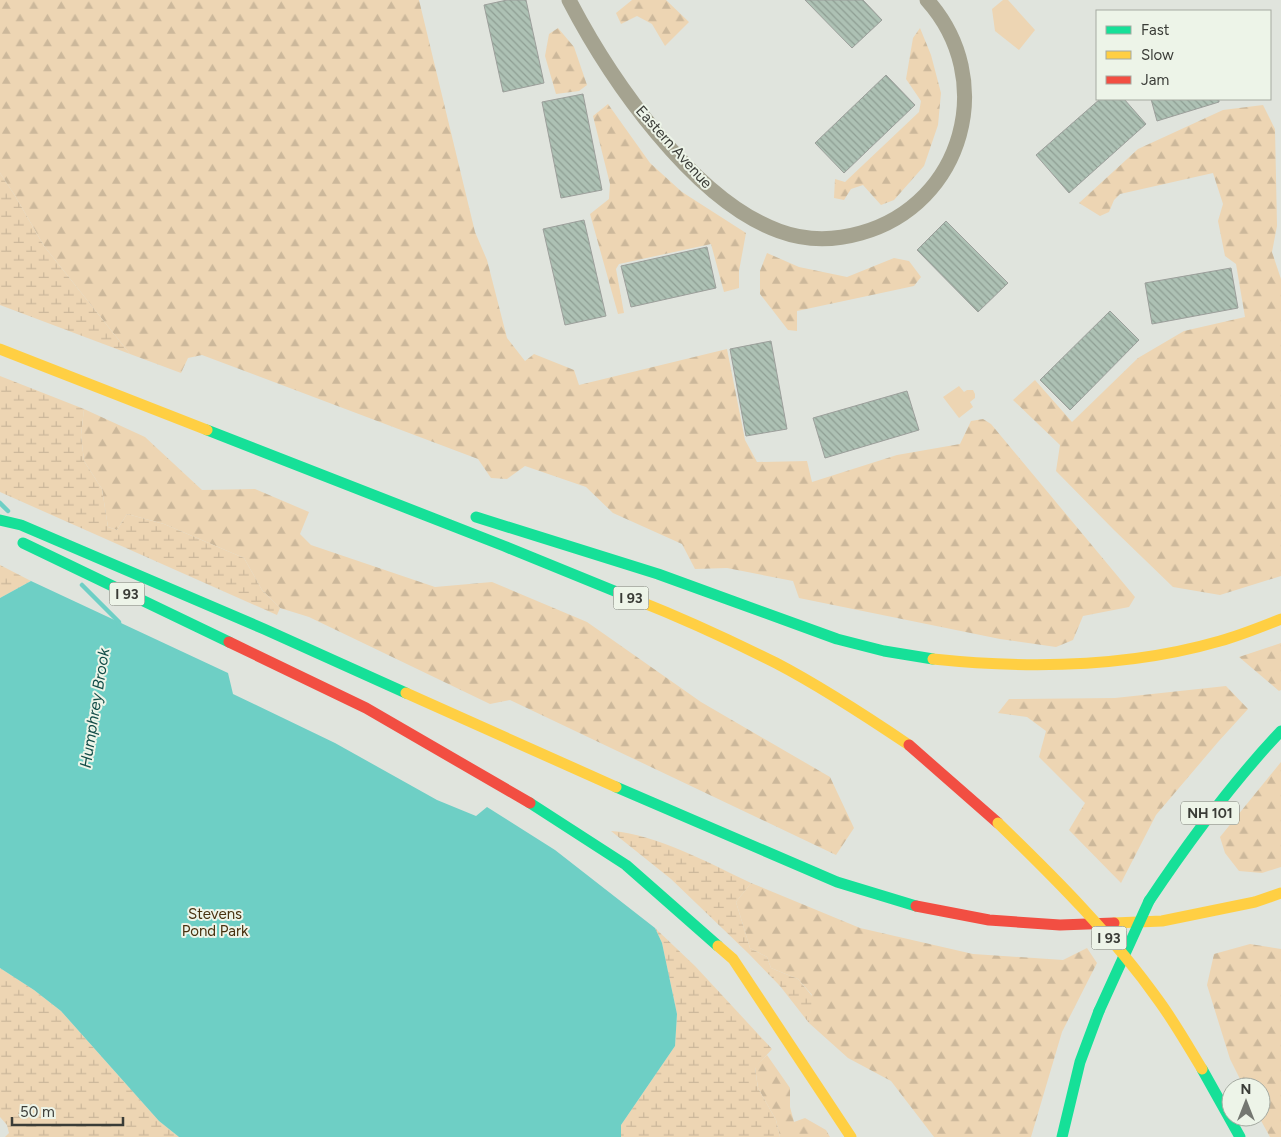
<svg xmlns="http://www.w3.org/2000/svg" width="1281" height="1137" viewBox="0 0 1281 1137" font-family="Figtree,sans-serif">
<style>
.green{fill:#edd5b3}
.forest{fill:url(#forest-firs)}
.wetland{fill:url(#wetland-marsh)}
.water{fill:#6ecfc5}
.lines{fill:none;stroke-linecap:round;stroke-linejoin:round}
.stream{stroke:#6ecfc5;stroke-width:4.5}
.building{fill:url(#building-back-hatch);stroke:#9c9f9b}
.street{stroke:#a5a390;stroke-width:15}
.fast{stroke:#16e098;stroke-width:11}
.slow{stroke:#ffcf43;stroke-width:11}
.jam{stroke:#f24e42;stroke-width:11}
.fast-bridge{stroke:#16e098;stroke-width:11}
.slow-bridge{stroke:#ffcf43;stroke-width:11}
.labels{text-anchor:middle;stroke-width:4;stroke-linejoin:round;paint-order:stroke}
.shield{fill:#edf4e8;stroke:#70736c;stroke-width:1}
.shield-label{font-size:14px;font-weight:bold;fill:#3a3c37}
.street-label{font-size:15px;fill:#3a3c37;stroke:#edf4e8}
.park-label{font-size:15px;fill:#48310f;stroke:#edf4e8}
.water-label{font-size:16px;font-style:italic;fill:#124c47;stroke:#edf4e8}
</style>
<defs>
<pattern id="forest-firs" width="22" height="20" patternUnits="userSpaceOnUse" patternTransform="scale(1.25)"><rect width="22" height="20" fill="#edd5b3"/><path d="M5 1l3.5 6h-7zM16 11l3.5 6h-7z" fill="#ccb89b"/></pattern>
<pattern id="wetland-marsh" width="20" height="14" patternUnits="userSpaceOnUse" patternTransform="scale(1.25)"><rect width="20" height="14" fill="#edd5b3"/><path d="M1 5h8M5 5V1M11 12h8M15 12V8" fill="none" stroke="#ccb89b"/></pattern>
<pattern id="building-back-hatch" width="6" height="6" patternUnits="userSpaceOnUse" patternTransform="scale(1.25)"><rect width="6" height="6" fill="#adc1b4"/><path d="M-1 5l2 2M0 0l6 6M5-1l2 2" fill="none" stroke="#8e9e93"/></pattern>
</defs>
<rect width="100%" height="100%" fill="#e0e4dd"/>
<path class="green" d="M 1003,0 L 1008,0 L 1035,30 L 1019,50 L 995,31 L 992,9 Z
M 959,386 L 964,392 L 967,390 L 973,390 L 975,394 L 975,398 L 970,402 L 973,407 L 959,418 L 943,397 Z"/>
<path class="forest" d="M 0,0 L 419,0 L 475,232 L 487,260 L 507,338 L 525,361 L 534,354 L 574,370 L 579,385 L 727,349 L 745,440 L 757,462 L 807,461 L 812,482 L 897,455 L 960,444 L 971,421 L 983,419 L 991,424 L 1135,597 L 1129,607 L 1083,616 L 1073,640 L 1056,647 L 1000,639 L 799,598 L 793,581 L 727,568 L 695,569 L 682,544 L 613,513 L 586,487 L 525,466 L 507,479 L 491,478 L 478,459 L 202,355 L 188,358 L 181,373 L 130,354 L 44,246 L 14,194 L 0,173 Z
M 632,0 L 666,0 L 689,22 L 665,46 L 652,24 L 637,16 L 621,24 L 616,13 Z
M 558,28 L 574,47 L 587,85 L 579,91 L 556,94 L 545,56 L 549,34 Z
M 920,28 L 931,55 L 941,93 L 938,125 L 924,166 L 894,200 L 881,205 L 863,185 L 851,189 L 844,200 L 834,198 L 835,179 L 845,182 L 919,112 L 921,101 L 906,79 L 913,38 Z
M 608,104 L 650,163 L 682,192 L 746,233 L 739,271 L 739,288 L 724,292 L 711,244 L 619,264 L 616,269 L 624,313 L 618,314 L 590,214 L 609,199 L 610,184 L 593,116 Z
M 1263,105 L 1275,129 L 1277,226 L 1272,252 L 1281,279 L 1281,576 L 1220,595 L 1173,587 L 1114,530 L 1056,471 L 1060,445 L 1013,400 L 1035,380 L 1072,422 L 1138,358 L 1184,331 L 1245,317 L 1236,264 L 1225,256 L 1218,221 L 1223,204 L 1213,173 L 1120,194 L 1114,200 L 1109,212 L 1100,216 L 1079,203 L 1138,149 L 1223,110 Z
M 767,253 L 799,267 L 847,277 L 894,258 L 909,261 L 921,277 L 914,286 L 797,311 L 797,331 L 788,330 L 760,294 L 760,271 Z
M 84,409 L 145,437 L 202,490 L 255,489 L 309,512 L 300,534 L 311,545 L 435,587 L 492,582 L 587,622 L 701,702 L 830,777 L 854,828 L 836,855 L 510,700 L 490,704 L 309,617 L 280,608 L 262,590 L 244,558 L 164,524 L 127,514 L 117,530 L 108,527 L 102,489 L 84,461 L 81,435 Z
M 1281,643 L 1281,690 L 1279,691 L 1239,657 Z
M 1226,686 L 1248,709 L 1218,742 L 1156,815 L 1121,883 L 1069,830 L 1085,803 L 1039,757 L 1046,731 L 1027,717 L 998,713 L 1009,699 L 1115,698 Z
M 1281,762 L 1281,867 L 1262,873 L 1239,871 L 1225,853 L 1220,837 Z
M 751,883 L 860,928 L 973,954 L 1063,960 L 1087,948 L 1097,963 L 1062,1032 L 1031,1137 L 934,1137 L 891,1081 L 848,1058 L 809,1023 L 812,995 L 798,979 L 771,968 L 767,957 L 750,948 L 736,902 Z
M 1250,944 L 1281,949 L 1281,1137 L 1270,1137 L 1259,1117 L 1261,1117 L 1261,1087 L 1244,1087 L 1230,1059 L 1207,985 L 1214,954 Z
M 767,1055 L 790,1088 L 790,1107 L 794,1122 L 805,1118 L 826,1130 L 830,1137 L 780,1137 L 776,1120 L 758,1088 L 755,1067 Z"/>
<path class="wetland" d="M 0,173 L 14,194 L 44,246 L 130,354 L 0,305 Z
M 0,376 L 84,409 L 81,435 L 84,461 L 102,489 L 108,527 L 117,530 L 127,514 L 164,524 L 244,558 L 262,590 L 280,608 L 277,615 L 0,492 Z
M 0,565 L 31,581 L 0,598 Z
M 611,831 C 656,834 711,864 751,883 L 736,902 L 750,948 L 767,957 L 771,968 L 798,979 L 813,997 L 809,1023 L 780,986 L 748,953 L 671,879 Z
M 655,928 L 695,966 L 772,1049 L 755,1068 L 758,1088 L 776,1120 L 780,1137 L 621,1137 L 621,1125 L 675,1046 L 677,1014 L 662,943 Z
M 0,968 L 34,990 L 61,1011 L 159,1121 L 179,1137 L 5,1137 L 9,1133 L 7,1125 L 0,1117 Z"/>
<path class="water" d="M 31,581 L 228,673 L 233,694 L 335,743 L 437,800 L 476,816 L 487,807 L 555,850 L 655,928 L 662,943 L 677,1014 L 675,1046 L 621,1125 L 621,1137 L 179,1137 L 159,1121 L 61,1011 L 34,990 L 0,968 L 0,598 Z"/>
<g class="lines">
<path class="stream" d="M 0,503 L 8,511
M 82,585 L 119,622 L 119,627"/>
</g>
<path class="building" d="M 507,0 L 526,0 L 544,83 L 503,92 L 484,5 Z
M 805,0 L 863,0 L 882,20 L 852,48 Z
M 886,75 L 915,105 L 844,173 L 815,143 Z
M 583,94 L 602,190 L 561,198 L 542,102 Z
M 1100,99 L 1124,99 L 1146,124 L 1069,193 L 1036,155 Z
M 1151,99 L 1219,99 L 1219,102 L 1157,121 Z
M 584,220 L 606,316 L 565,325 L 543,229 Z
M 946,221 L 1008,283 L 978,312 L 917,250 Z
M 707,247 L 716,288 L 631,307 L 621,266 Z
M 1231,268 L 1238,308 L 1152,324 L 1145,283 Z
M 1110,311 L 1139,340 L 1070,410 L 1040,380 Z
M 771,341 L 787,429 L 746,436 L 730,349 Z
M 907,391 L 919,430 L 825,458 L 813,418 Z"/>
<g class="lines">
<path class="street" d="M 569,0 C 610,79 693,200 779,231 C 806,241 833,241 861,233 C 964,204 998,79 927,0"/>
<path class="fast" d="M 207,430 L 504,546 L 634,599
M 476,517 L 658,574 L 837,639 L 884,651 L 933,659
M 0,520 L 21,525 L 264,629 L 406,693
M 23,543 L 229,642
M 616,787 L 837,882 L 916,906
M 530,803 L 626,865 L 718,946
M 1149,901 C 1189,841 1231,784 1281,731
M 1202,1069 L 1240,1137
M 1062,1137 L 1080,1062 L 1099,1011"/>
<path class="slow" d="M 0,349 L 207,430
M 634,599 C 682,618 730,640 776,663 C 822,687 866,716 909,745
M 933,659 C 1029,669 1127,668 1220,641 C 1241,635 1261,627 1281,619
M 406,693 L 616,787
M 1114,923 L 1162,921 L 1255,902 L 1281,893
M 718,946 L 733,959 L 851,1137"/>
<path class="jam" d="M 229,642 L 366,708 L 530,803
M 909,745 L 998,823
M 916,906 L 989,920 L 1060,925 L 1114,923"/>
<path class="fast-bridge" d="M 1099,1011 L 1149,901"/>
<path class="slow-bridge" d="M 998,823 C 1056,879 1113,936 1159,1001 C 1175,1023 1188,1046 1202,1069"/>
</g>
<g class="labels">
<g class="shield">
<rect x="109.5" y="582.5" width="35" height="23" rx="4"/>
<rect x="613.5" y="586.5" width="35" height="23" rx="4"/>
<rect x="1181" y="801.5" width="58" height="23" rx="4"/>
<rect x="1091.5" y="926.5" width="35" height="23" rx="4"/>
</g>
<g class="shield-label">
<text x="127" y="599">I 93</text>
<text x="631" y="603">I 93</text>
<text x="1210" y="818">NH 101</text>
<text x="1109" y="943">I 93</text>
</g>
<g class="street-label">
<text transform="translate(674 147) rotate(48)" y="5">Eastern Avenue</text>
</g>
<g class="park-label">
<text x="215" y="919">Stevens<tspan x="215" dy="17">Pond Park</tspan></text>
</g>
<g class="water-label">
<text transform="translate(94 708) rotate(-81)" y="6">Humphrey Brook</text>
</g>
</g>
<rect x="1096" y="10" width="175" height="90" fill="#edf4e8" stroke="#a5aaa1"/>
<rect x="1106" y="26" width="25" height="8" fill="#16e098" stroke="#a5aaa1"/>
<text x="1141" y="35" font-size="15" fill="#3a3c37">Fast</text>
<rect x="1106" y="51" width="25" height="8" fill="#ffcf43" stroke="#a5aaa1"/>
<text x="1141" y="60" font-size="15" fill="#3a3c37">Slow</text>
<rect x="1106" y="76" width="25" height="8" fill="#f24e42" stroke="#a5aaa1"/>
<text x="1141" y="85" font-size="15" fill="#3a3c37">Jam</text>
<g transform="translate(1246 1102)"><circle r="24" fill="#edf4e8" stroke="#a5aaa1"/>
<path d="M0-4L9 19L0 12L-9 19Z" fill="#747771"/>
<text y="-8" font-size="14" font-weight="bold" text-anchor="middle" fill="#3a3c37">N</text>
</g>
<path d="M12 1117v8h111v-8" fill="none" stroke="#3a3c37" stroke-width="2.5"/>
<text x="20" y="1117" font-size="15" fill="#3a3c37" stroke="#edf4e8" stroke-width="4" paint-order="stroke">50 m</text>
</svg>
